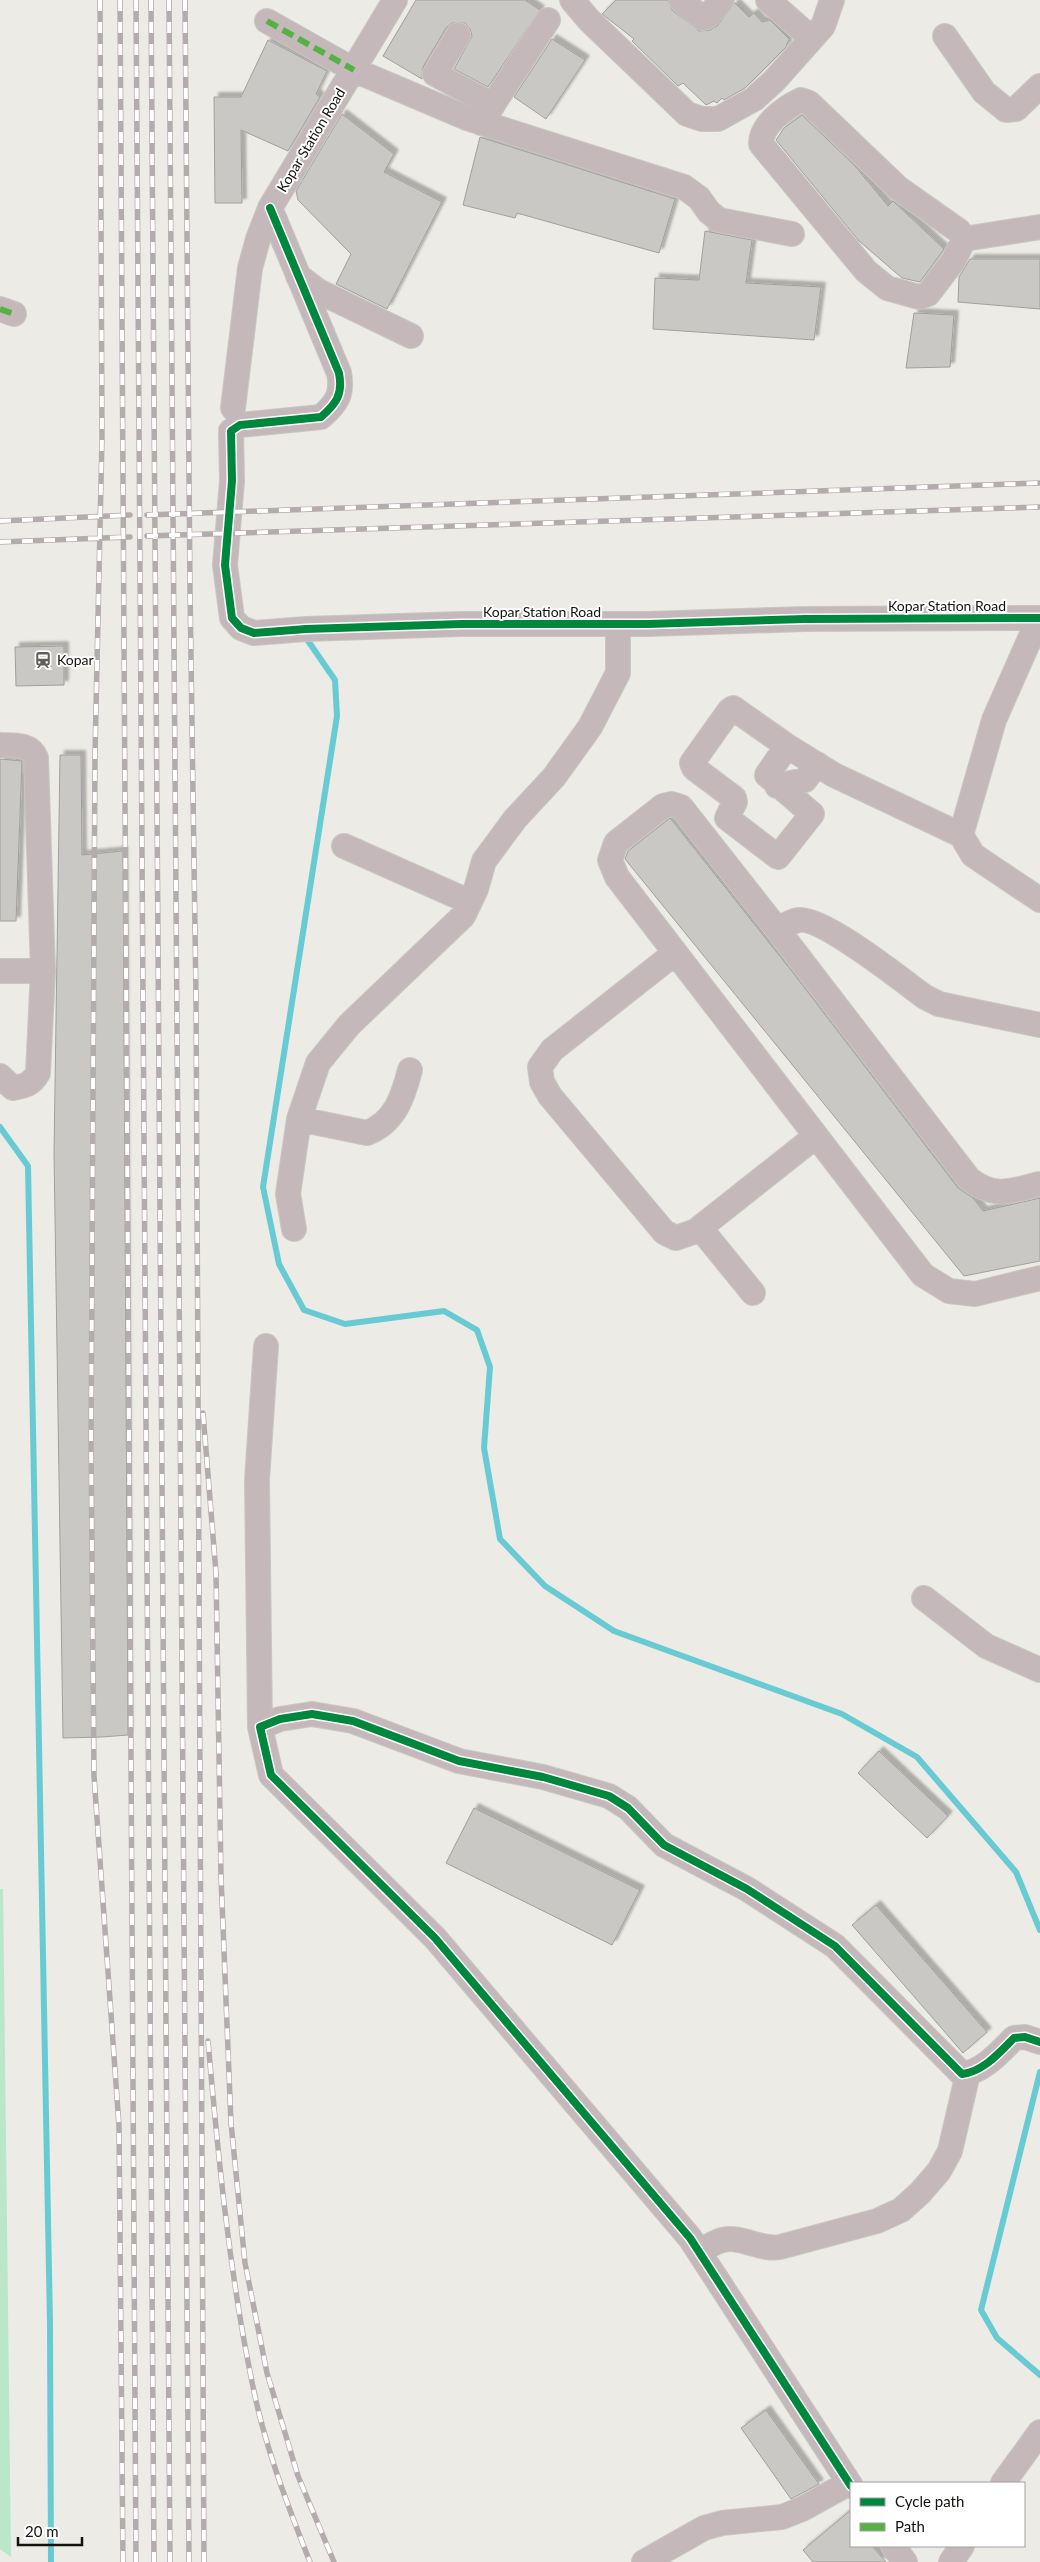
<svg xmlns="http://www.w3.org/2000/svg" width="1040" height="2562" viewBox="0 0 1040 2562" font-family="Lato,sans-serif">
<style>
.green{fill:#bae6ca}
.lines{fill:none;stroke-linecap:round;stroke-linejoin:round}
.stream{stroke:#68cbd4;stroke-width:6}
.building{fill:#cac8c4;stroke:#a1a09c;filter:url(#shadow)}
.minor-casing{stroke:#c9c7c4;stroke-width:26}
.minor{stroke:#c4b8ba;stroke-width:24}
.rail-casing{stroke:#b4acac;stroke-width:5.5}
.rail{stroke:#fff;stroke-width:4;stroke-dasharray:11;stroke-linecap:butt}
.quiet{stroke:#55b144;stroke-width:6;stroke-dasharray:12 6;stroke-linecap:butt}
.cycleway-casing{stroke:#fff;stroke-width:11}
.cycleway{stroke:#00873e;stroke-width:8}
.labels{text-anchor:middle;stroke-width:4;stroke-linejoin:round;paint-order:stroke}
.street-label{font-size:14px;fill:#13120f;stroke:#fff}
.poi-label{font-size:14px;fill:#13120f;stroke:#fff;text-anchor:start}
</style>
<defs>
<filter id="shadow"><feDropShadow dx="4.5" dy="-4.5" stdDeviation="1" flood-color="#0004"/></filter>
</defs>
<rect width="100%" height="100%" fill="#edebe6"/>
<path class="green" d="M 0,1889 L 3,1889 L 11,2557 L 0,2549 Z"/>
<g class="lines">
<path class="stream" d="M 304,635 L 335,680 L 337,716 L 263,1187 L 279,1264 L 304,1310 L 345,1324 L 444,1311 L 477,1330 L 490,1367 L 484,1448 L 500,1539 L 545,1586 L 614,1631 L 842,1714 L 917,1757 L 1016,1872 L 1040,1930
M 0,1127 L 28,1166 L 50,2324 L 51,2562
M 1040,2072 L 981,2310 L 997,2338 L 1040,2375"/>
</g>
<path class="building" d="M 416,0 L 525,0 L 540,10 L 488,87 L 454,69 L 472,36 L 470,29 L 465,23 L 452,23 L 446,28 L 423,67 L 422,79 L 383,56 Z
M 616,0 L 668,0 L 672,10 L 699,31 L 710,30 L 717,26 L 735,3 L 749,17 L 754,13 L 762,22 L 770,20 L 789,39 L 786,47 L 745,88 L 724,100 L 722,98 L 717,103 L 714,101 L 706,105 L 683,83 L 678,86 L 632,41 L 634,39 L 602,14 Z
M 552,39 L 585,60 L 546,119 L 514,97 Z
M 268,40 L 327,71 L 316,94 L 320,97 L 288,151 L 241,130 L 242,203 L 215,203 L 214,97 L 241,97 Z
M 342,114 L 394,154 L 384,172 L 442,202 L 387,309 L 336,284 L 351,254 L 298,200 L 296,191 Z
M 802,115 L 855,166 L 888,206 L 893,201 L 944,249 L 920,282 L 902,278 L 859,241 L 776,140 L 784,128 Z
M 480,137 L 675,199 L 659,253 L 517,213 L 515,218 L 463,205 Z
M 705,231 L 752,240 L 746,283 L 821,287 L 814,340 L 653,329 L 655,278 L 699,280 Z
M 970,259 L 1040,259 L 1040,309 L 958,302 L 959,277 Z
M 914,313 L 954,315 L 950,367 L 906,368 Z
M 64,646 L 64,685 L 16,686 L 15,647 Z
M 60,755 L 81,755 L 82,855 L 123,851 L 128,1735 L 102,1737 L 63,1738 L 54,1153 Z
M 0,759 L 22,761 L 16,921 L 0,921 Z
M 670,818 L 794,974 L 958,1188 L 973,1198 L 983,1211 L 1040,1198 L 1040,1261 L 964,1276 L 625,859 L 628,851 Z
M 879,1751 L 948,1816 L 927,1838 L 858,1773 Z
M 474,1808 L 640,1890 L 612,1945 L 446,1863 Z
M 876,1905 L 987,2032 L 963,2053 L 852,1925 Z
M 766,2410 L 819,2484 L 791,2499 L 741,2428 Z
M 851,2510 L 851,2546 L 872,2546 L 886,2562 L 813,2562 L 803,2550 Z"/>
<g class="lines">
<g class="minor-casing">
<path id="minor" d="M 572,0 L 589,20 L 687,114 L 702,119 L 718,119 L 754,99 L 774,81 L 823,26 L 832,0
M 681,0 L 702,18 L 707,17 L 722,0
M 768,0 L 811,38
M 267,21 L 354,70 L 467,118 L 684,187 L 699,198 L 709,212 L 719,220 L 792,234
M 458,35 L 435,74 L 493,105
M 945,36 L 984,92 L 1006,110 L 1016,109 L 1040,86
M 801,100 L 809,103 L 898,188 L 959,231 L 964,239 L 954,260 L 928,294 L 919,297 L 887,288 L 866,271 L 761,144 C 761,125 784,108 801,100 Z
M 481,123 L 548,20
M 270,208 L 339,373 C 343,394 337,403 321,417 L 240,425 L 231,431 L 232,481 L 225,565 L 232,618 L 241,628 L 254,633 L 306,629 L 461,624 L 648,624 L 805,619 L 1040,618
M 964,239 L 1040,227
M 298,276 L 318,291 L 411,336
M 0,309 L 14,314
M 233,408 L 250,268 L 258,239 L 270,208 L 395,0
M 1039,618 L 994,720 L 961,835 L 973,855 L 1040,900
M 733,708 L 787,746 L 767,775 L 812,814 L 778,857 L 727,818 L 735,802 L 734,798 L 694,768 L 692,763 L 729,711 Z
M 0,745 C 14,746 30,743 36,758 L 43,971 L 0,971
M 787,746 L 834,775 L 961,835
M 777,786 L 805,780 L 817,764
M 344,846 L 470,902
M 777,929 L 969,1179 C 995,1199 1010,1191 1040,1184
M 675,953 L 552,1050 L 540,1067 L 542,1082 L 550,1096 L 664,1232 L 676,1238 L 696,1231 L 816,1136
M 1040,1025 L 939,1004 L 925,997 C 903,981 823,917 799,920 C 792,921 784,926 777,929 L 681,807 L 671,804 L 663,806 L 616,843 L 610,860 L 617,877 L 923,1275 L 949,1291 L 975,1294 L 1040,1278
M 0,1076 L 13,1088 C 25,1086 32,1084 38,1073 L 43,971
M 299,1119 L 367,1133 C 395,1122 403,1097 410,1070
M 700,1228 L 753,1293
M 294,1229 L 288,1194 L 299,1119 L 318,1063 L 349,1025 L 463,916 L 476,889 L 484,861 L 515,819 L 554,777 L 590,727 L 618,673 L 618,624
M 924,1598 L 986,1646 L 1040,1670
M 260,1727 L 257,1480 L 266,1346
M 700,2252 C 705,2249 711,2244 717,2242 C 738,2232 758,2251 780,2247 L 877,2221 L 901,2210 L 920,2193 L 939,2171 L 950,2151 L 968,2073
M 1003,2483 L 1040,2432
M 851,2486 L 690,2238 L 435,1938 L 271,1775 L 260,1727 L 280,1719 L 312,1714 L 353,1721 L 459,1761 L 543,1777 L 609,1796 L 628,1808 L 664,1845 L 747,1889 L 835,1946 L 962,2074 C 983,2072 1000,2052 1014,2038 L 1025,2037 L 1040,2042
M 893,2546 L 905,2562
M 644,2562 L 704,2528 L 722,2523 L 782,2517 L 802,2509 L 849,2483
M 951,2562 L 962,2546"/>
</g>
<use href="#minor" class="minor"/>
<g class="rail-casing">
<path id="rail" d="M 100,0 L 102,437 L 95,754 L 91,1440 L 94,1776 L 119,2126 L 123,2562
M 120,0 L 136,2562
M 136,0 L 154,2562
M 151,0 L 170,2562
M 169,0 L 189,2562
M 185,0 L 190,589 L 196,997 L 204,2562
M 147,515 L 1040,483
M 0,521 L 130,515
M 147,536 L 1040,507
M 0,542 L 130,537
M 203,1413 L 216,1573 L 221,1877 L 231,2123 L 245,2263 L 267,2373 L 298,2476 L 334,2562
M 208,2041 C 218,2155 229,2270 252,2382 C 264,2444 287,2504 310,2562"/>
</g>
<use href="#rail" class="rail"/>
<path class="quiet" d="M 267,21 L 354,70
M 0,309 L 14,314"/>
<g class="cycleway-casing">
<path id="cycleway" d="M 270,208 L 339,373 C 343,394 337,403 321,417 L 240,425 L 231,431 L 232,481 L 225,565 L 232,618 L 241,628 L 254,633 L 306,629 L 461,624 L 648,624 L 805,619 L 1040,618
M 851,2486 L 690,2238 L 435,1938 L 271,1775 L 260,1727 L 280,1719 L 312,1714 L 353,1721 L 459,1761 L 543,1777 L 609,1796 L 628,1808 L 664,1845 L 747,1889 L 835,1946 L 962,2074 C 983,2072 1000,2052 1014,2038 L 1025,2037 L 1040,2042"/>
</g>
<use href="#cycleway" class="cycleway"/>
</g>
<defs>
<g id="station-bare" transform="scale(1.35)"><path d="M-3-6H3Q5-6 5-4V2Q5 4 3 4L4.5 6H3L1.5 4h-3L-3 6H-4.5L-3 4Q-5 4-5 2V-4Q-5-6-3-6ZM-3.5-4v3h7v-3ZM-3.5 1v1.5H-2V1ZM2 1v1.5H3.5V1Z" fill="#5f5e5a" stroke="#fff" stroke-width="2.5" paint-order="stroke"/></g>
</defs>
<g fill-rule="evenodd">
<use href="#station-bare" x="43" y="660"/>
</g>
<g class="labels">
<g class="street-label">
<text transform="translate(311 140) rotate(-59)" y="5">Kopar Station Road</text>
<text x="947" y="611">Kopar Station Road</text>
<text x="542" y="617">Kopar Station Road</text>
</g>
<g class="poi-label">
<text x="57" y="665">Kopar</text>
</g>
</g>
<rect x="850" y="2482" width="175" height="65" fill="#ffffff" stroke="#a1a09f"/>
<rect x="860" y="2498" width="25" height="8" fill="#00873e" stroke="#a1a09f"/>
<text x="895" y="2507" font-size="15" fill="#13120f">Cycle path</text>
<rect x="860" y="2523" width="25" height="8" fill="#55b144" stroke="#a1a09f"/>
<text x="895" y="2532" font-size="15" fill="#13120f">Path</text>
<path d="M18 2537v8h64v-8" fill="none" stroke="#13120f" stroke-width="2.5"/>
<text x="25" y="2537" font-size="15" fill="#13120f" stroke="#ffffff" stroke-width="4" paint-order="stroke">20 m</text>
</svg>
